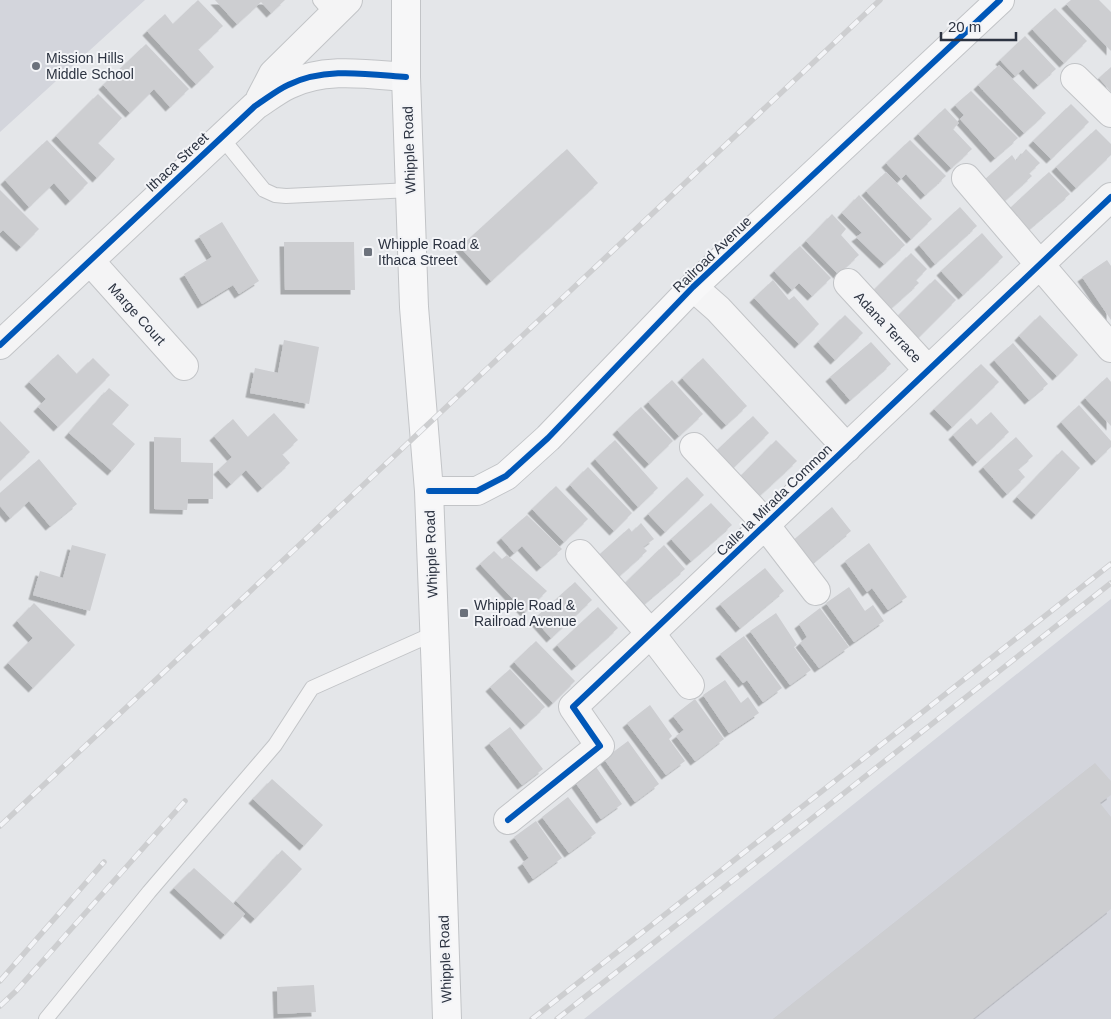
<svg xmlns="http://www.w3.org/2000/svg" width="1111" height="1019" viewBox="0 0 1111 1019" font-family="Helvetica,sans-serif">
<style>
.built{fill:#d3d5dc}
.building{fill:#cdced1;filter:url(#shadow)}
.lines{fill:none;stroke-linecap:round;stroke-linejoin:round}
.lane-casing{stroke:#c2c4c7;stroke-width:16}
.street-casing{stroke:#c2c4c7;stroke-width:30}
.secondary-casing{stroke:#c2c4c7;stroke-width:30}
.lane{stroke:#f4f4f5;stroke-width:14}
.street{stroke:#f4f4f5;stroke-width:28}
.secondary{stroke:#f7f7f8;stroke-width:28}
.rail-casing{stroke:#cdced0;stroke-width:5.5}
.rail{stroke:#f3f4f7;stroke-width:4;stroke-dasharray:11;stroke-linecap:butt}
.cycleway-casing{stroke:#f3f4f7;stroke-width:9}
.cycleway{stroke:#0057b8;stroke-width:6}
.poi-dot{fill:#6c727c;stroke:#f3f4f7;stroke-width:2}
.labels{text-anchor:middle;stroke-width:4;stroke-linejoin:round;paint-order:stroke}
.poi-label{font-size:14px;fill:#2c3341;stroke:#f3f4f7;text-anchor:start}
.street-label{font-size:14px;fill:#2c3341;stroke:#f3f4f7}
</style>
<defs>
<filter id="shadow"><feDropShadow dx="-4.5" dy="4.5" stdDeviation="0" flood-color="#0004"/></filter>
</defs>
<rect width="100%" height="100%" fill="#e4e6e9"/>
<path class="built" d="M 0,0 L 145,0 L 0,132 Z
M 1111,599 L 1111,1019 L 584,1019 Z"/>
<path class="building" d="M 198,0 L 223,26 L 198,49 L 214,67 L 196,84 L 147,31 L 165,14 L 173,24 Z
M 215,0 L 285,0 L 271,13 L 261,2 L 237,24 Z
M 1071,0 L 1099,0 L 1111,12 L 1111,51 L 1066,4 Z
M 1055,8 L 1087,41 L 1064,63 L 1032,29 Z
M 1025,36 L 1056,69 L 1038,85 L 1023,69 L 1015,76 L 1000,60 Z
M 146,44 L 189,89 L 170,107 L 154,89 L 130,113 L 103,85 Z
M 999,65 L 1046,113 L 1024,133 L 978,85 Z
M 1111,67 L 1111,92 L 1099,78 Z
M 971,91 L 1018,138 L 995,158 L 960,119 L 964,115 L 955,105 Z
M 98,94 L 122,118 L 98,143 L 115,159 L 97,178 L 56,136 Z
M 1071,104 L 1089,122 L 1051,159 L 1033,141 Z
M 945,108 L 959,123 L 953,129 L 972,149 L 951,168 L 918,134 Z
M 1096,129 L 1111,144 L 1111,155 L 1076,188 L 1056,167 Z
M 47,140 L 88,183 L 70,201 L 54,183 L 29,207 L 5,180 Z
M 910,140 L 946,176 L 925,195 L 906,174 L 901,179 L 886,163 Z
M 567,149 L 598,183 L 491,281 L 460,247 Z
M 1026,149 L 1040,163 L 1029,173 L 1032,176 L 1001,204 L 981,183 L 1012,155 L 1016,161 Z
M 886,172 L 932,219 L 911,239 L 866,191 Z
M 1049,172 L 1070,194 L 1027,231 L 1008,210 Z
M 0,190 L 39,229 L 21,247 L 3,230 L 0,233 Z
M 859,195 L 905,245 L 884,264 L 856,237 L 862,233 L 842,213 Z
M 960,207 L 977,226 L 935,264 L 919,245 Z
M 832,214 L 846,229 L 841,235 L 859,255 L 838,274 L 806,241 Z
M 222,222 L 259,281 L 239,294 L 233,285 L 202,304 L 184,274 L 212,257 L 199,236 Z
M 982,233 L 1003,257 L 963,295 L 941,271 Z
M 284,242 L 354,242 L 355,290 L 285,290 Z
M 800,246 L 831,278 L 812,296 L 799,283 L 792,290 L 774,271 Z
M 911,253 L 927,269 L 916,280 L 919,283 L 889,310 L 872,292 Z
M 1107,260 L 1111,266 L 1111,320 L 1082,277 Z
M 935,279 L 956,300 L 918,338 L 897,317 Z
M 773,280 L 789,300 L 794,296 L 819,324 L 799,344 L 754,298 Z
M 845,315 L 863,333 L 835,360 L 818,342 Z
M 1040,315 L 1078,355 L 1057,376 L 1019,336 Z
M 284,340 L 319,347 L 309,404 L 250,393 L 255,368 L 278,373 Z
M 871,342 L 891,364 L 850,400 L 830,377 Z
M 1013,343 L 1048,384 L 1029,400 L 994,360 Z
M 58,354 L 77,374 L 93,358 L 110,375 L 58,427 L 38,407 L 46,399 L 29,382 Z
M 703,358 L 747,406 L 726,425 L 682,378 Z
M 981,364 L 999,382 L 952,427 L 934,409 Z
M 1107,377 L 1111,382 L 1111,426 L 1085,398 Z
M 672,380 L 703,414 L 679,436 L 648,402 Z
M 109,388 L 129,405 L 112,424 L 135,444 L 112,471 L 69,433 Z
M 1079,405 L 1111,441 L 1111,447 L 1096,461 L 1061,422 Z
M 641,407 L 673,441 L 649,464 L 617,430 Z
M 991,412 L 1009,432 L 977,462 L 953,435 L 971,418 L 977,425 Z
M 274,413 L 298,440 L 282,454 L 290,463 L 262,488 L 246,470 L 231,484 L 218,470 L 232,457 L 214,436 L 233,419 L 248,437 Z
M 753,416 L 769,433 L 730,471 L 713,454 Z
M 0,421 L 30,452 L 0,480 Z
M 154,437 L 181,438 L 181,462 L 213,463 L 213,499 L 188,499 L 187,510 L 154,509 Z
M 1016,437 L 1033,456 L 1018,469 L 1025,477 L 1007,494 L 983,467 Z
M 615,440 L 658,488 L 638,507 L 595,459 Z
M 776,440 L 797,461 L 756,499 L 738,479 Z
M 1062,450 L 1080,468 L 1036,515 L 1017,497 Z
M 39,459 L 77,504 L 50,526 L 29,501 L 10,518 L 0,506 L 0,493 Z
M 588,467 L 632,513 L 614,531 L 570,485 Z
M 687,477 L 704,495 L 665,532 L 648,514 Z
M 556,486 L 588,519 L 564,542 L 532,509 Z
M 711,503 L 732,525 L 691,561 L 671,539 Z
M 832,507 L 851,531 L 808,567 L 790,543 Z
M 527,515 L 562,549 L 541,567 L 522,546 L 514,553 L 501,538 Z
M 641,523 L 654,539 L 643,547 L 647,551 L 618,577 L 600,554 L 629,528 L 632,532 Z
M 869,543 L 907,597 L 888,610 L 872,588 L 867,592 L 845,561 Z
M 72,545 L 106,554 L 90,611 L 33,595 L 40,571 L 63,578 Z
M 664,545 L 685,569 L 644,604 L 625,583 Z
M 494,551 L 502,559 L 507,555 L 547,591 L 525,612 L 480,564 Z
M 765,568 L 784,591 L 740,628 L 720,604 Z
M 575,582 L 592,600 L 551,638 L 534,619 Z
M 849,587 L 865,611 L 873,605 L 884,621 L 854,642 L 826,603 Z
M 34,603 L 75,645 L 33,688 L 8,663 L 33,638 L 17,621 Z
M 598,607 L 618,628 L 576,666 L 557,645 Z
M 820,608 L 849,647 L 819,668 L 800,643 L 807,637 L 799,624 Z
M 776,613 L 797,645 L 794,647 L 811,670 L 790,685 L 750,631 Z
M 744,636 L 782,688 L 763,702 L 747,680 L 743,683 L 720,654 Z
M 536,641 L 575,681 L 553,703 L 514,662 Z
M 510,669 L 545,707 L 525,725 L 490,687 Z
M 725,680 L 741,703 L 748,697 L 759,713 L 729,733 L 703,695 Z
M 695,699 L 724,739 L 695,761 L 676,736 L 684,730 L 673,716 Z
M 650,705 L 672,736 L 669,739 L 685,761 L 666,775 L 627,723 Z
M 510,727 L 543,769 L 522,785 L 489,743 Z
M 628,741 L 659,784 L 635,802 L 604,759 Z
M 1095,763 L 1111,781 L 1111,795 L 1100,803 L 1111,817 L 1111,909 L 973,1019 L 773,1019 Z
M 596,767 L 622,804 L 601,819 L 575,782 Z
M 272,779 L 323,825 L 304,846 L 253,799 Z
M 568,797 L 596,833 L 569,853 L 542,817 Z
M 536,821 L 562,858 L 533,879 L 522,863 L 529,858 L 514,837 Z
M 282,850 L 302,869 L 255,919 L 236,901 Z
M 194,868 L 245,914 L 225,935 L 174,888 Z
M 314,985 L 316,1012 L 278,1014 L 277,987 Z"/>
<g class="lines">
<g class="lane-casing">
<path id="lane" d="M 320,0 L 333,15
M 222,138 L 264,190 L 275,195 L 286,196 L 411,190
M 46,1019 L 149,892 L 275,745 L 312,688 L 435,633"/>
</g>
<g class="street-casing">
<path id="street" d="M 1075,78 L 1111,113
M 260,99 L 273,74 L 348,0
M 966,178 L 1111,348
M 90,261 L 184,366
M 848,283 L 928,370
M 693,287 L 718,309 L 847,448
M 0,345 L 255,106 C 266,99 277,90 288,85 C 324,67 367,74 406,77
M 694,447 L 756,513 L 816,591
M 580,554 L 651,634 L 690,685
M 508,820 L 600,746 L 573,707 L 1111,197"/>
</g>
<g class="secondary-casing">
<path id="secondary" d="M 406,0 L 406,77 L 414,307 L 429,491 L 436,676 L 447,1019
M 429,491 L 477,491 L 506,476 L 548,438 L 693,287 L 1000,0"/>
</g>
<use href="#lane" class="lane"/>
<use href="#street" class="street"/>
<use href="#secondary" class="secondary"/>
<g class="rail-casing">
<path id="rail" d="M 0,826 L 880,0
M 0,981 L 104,862
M 0,1006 L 16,991 L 185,801
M 532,1019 L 1111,564
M 557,1019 L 1111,583"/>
</g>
<use href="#rail" class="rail"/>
<g class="cycleway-casing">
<path id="cycleway" d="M 0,345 L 255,106 C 266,99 277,90 288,85 C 324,67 367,74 406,77
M 429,491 L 477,491 L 506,476 L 548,438 L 693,287 L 1000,0
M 508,820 L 600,746 L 573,707 L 1111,197"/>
</g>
<use href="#cycleway" class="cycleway"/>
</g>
<g class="poi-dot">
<circle cx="36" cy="66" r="5"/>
<rect x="363" y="247" width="10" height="10" rx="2.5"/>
<rect x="459" y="608" width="10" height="10" rx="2.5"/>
</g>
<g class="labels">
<g class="poi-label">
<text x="46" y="63">Mission Hills<tspan x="46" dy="16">Middle School</tspan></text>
<text x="378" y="249">Whipple Road &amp;<tspan x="378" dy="16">Ithaca Street</tspan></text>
<text x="474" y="610">Whipple Road &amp;<tspan x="474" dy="16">Railroad Avenue</tspan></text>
</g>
<g class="street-label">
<text transform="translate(409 150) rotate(-92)" y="5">Whipple Road</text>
<text transform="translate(177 162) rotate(-43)" y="5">Ithaca Street</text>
<text transform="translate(712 254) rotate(-44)" y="5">Railroad Avenue</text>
<text transform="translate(137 314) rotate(48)" y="5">Marge Court</text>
<text transform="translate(888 327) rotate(47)" y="5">Adana Terrace</text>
<text transform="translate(774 500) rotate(-44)" y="5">Calle la Mirada Common</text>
<text transform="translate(431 554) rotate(-92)" y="5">Whipple Road</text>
<text transform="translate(445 959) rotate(-92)" y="5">Whipple Road</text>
</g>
</g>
<path d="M941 32v8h75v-8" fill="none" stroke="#2c3341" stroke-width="2.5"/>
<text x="948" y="32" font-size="15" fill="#2c3341" stroke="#f3f4f7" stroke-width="4" paint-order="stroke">20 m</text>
</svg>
